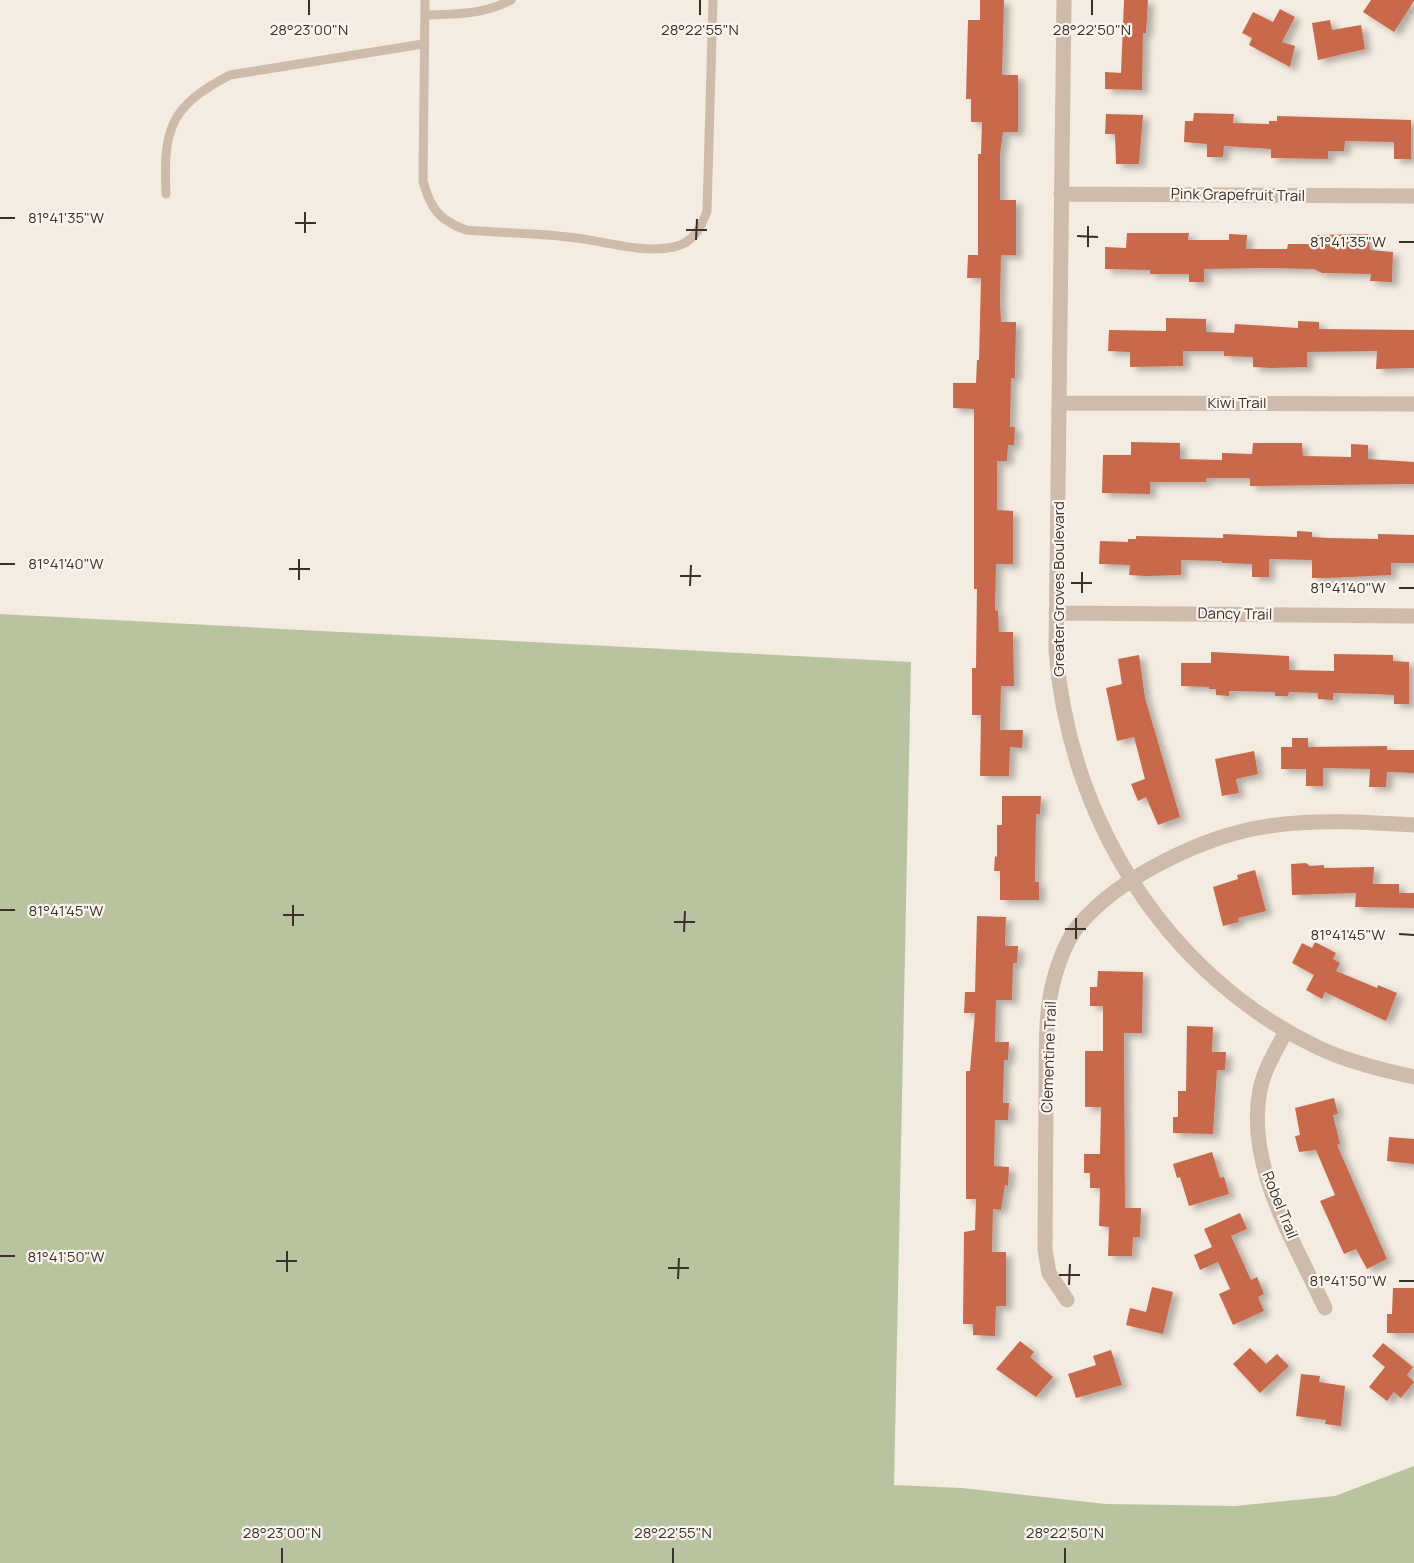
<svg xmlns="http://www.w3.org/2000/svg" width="1414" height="1563" viewBox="0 0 1414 1563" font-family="Manrope,sans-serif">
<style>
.green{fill:#b8c4a0}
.building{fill:#c8694b;filter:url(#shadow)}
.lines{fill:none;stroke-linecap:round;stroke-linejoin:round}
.lane{stroke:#cdbbac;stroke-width:9}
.street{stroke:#cdbbac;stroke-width:15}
.ticks{fill:none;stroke:#3b302b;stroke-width:2}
.labels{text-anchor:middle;stroke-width:4.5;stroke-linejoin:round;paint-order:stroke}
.street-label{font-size:15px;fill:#3b302b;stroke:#fbf5ee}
.ticks-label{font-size:15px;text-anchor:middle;fill:#3b302b;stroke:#fbf5ee;stroke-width:4.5;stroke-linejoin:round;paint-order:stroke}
</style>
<defs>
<filter id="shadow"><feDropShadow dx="6" dy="4" stdDeviation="3" flood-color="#0004"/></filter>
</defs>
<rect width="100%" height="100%" fill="#f4ebe1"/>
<path class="green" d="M 0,614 L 911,662 L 894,1485 L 962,1488 L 1106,1504 L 1235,1506 L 1335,1496 L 1414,1466 L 1414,1563 L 0,1563 Z"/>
<path class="building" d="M 980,0 L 1004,0 L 1002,75 L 1018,75 L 1018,132 L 1003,132 L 1000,154 L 1000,200 L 1016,200 L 1016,255 L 1001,255 L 1000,300 L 1001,322 L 1016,322 L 1015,378 L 1011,378 L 1010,427 L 1015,427 L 1014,445 L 1008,445 L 1007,461 L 997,461 L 997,510 L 1013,511 L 1013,564 L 996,564 L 995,610 L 998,611 L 999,632 L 1013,632 L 1014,686 L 1001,686 L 1000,730 L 1023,730 L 1022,748 L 1010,747 L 1009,776 L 980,776 L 981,715 L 972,715 L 972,668 L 976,668 L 977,589 L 974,589 L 974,409 L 953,408 L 953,383 L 976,383 L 977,360 L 979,360 L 981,278 L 967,278 L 968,255 L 978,255 L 978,154 L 981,154 L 982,122 L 971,122 L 971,99 L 966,99 L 968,20 L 980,20 Z
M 1124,0 L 1148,0 L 1146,33 L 1143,33 L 1142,90 L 1105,89 L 1105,72 L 1121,73 Z
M 1371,0 L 1414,0 L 1414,1 L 1394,32 L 1363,12 Z
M 1280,9 L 1295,17 L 1282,42 L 1295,46 L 1290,67 L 1249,45 L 1252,38 L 1242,33 L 1253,12 L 1273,22 Z
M 1330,20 L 1332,30 L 1361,25 L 1365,49 L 1318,60 L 1312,23 Z
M 1194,113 L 1234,114 L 1233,123 L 1269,124 L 1269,121 L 1277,121 L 1277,116 L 1411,120 L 1411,159 L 1394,159 L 1394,142 L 1345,141 L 1344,151 L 1328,151 L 1328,159 L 1271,158 L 1271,149 L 1224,146 L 1223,157 L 1207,157 L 1207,144 L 1184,142 L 1185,121 L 1193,121 Z
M 1106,114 L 1143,115 L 1139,164 L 1116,164 L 1115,134 L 1105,134 Z
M 1127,233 L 1189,233 L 1188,240 L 1229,240 L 1229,234 L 1247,235 L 1246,249 L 1287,249 L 1288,244 L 1316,244 L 1317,235 L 1368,234 L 1370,250 L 1393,252 L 1392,282 L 1370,281 L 1371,274 L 1322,273 L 1314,269 L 1269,268 L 1204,269 L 1204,282 L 1189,282 L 1189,274 L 1150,274 L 1150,270 L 1105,269 L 1105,247 L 1126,248 Z
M 1166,318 L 1206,319 L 1206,332 L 1234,333 L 1235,324 L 1298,328 L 1298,321 L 1319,322 L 1319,329 L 1414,330 L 1414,368 L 1376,369 L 1377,351 L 1307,352 L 1307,367 L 1272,368 L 1253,367 L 1253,357 L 1224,356 L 1224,351 L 1183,351 L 1183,366 L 1130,367 L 1130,352 L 1108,351 L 1109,330 L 1166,331 Z
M 1131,442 L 1180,443 L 1180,459 L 1222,460 L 1222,453 L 1252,454 L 1253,443 L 1302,443 L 1303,456 L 1351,457 L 1351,444 L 1368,445 L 1368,459 L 1414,462 L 1414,484 L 1250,486 L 1250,478 L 1206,478 L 1206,482 L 1150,482 L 1150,494 L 1102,493 L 1103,455 L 1131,455 Z
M 1297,531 L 1312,532 L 1312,537 L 1330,538 L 1378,539 L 1378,534 L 1414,535 L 1414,563 L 1391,563 L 1391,575 L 1329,578 L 1312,578 L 1312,560 L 1269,559 L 1269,577 L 1252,577 L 1252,564 L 1222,563 L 1222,561 L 1181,560 L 1181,575 L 1146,576 L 1129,575 L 1130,565 L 1099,564 L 1100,541 L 1128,542 L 1128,539 L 1136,539 L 1136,536 L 1223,538 L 1223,534 L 1297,537 Z
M 1211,652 L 1289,656 L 1289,670 L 1334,671 L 1334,654 L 1393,655 L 1393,661 L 1409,662 L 1409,704 L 1394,704 L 1394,695 L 1374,694 L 1333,693 L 1333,700 L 1318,699 L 1318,693 L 1289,692 L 1288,696 L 1275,696 L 1275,692 L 1229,691 L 1229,696 L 1216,695 L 1216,689 L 1209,689 L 1209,687 L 1181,686 L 1181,663 L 1211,663 Z
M 1139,655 L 1145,698 L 1180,817 L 1158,825 L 1146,797 L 1138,801 L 1131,784 L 1145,779 L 1134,737 L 1117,741 L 1106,688 L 1122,684 L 1118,659 Z
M 1292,738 L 1308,738 L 1308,747 L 1387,746 L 1387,750 L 1414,750 L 1414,773 L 1387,772 L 1386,787 L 1369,787 L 1370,769 L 1323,768 L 1323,786 L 1306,786 L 1306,769 L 1281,769 L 1281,747 L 1292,747 Z
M 1254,751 L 1258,774 L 1236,779 L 1239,793 L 1222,796 L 1215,759 Z
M 1002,796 L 1041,796 L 1040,814 L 1036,814 L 1035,882 L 1039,882 L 1039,900 L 1000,900 L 1000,871 L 994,871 L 995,856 L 997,857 L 997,825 L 1002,825 Z
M 1306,863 L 1310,866 L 1324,865 L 1324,868 L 1374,867 L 1373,884 L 1399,884 L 1399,893 L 1414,893 L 1414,908 L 1355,907 L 1356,893 L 1292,895 L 1291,864 Z
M 1255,870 L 1266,911 L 1238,918 L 1239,922 L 1223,926 L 1213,887 L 1238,879 L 1237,875 Z
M 977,916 L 1006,917 L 1005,946 L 1018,946 L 1017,963 L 1013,963 L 1012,1000 L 996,1000 L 995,1042 L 1009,1042 L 1008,1060 L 1004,1060 L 1003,1103 L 1009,1103 L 1008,1120 L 995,1120 L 994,1166 L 1009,1167 L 1008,1186 L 1005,1185 L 1001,1210 L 993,1209 L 992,1252 L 1006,1252 L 1006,1306 L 996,1306 L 995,1336 L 973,1335 L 973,1324 L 963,1324 L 964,1232 L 975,1230 L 976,1199 L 966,1199 L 966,1071 L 970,1071 L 975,1013 L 964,1013 L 965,992 L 975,992 Z
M 1315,942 L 1336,953 L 1333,959 L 1340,963 L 1336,971 L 1377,988 L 1378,985 L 1397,993 L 1386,1021 L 1325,992 L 1322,999 L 1306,990 L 1314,975 L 1292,963 L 1302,943 L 1312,948 Z
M 1098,971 L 1143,972 L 1142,1033 L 1124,1033 L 1125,1208 L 1141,1208 L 1140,1237 L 1133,1237 L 1132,1256 L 1108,1256 L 1109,1227 L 1099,1226 L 1100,1188 L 1090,1188 L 1090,1173 L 1084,1173 L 1084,1154 L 1100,1154 L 1101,1107 L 1085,1107 L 1085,1051 L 1103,1051 L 1103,1006 L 1090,1006 L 1090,987 L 1097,987 Z
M 1187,1026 L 1213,1027 L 1212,1052 L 1226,1052 L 1225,1070 L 1217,1070 L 1213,1134 L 1173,1133 L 1173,1117 L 1178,1117 L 1178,1091 L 1186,1091 Z
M 1334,1098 L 1338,1114 L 1333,1115 L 1340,1144 L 1337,1145 L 1387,1259 L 1367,1269 L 1356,1249 L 1344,1254 L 1320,1201 L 1335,1195 L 1316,1150 L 1299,1152 L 1295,1136 L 1300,1135 L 1295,1108 Z
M 1389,1137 L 1414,1139 L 1414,1164 L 1387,1161 Z
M 1212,1152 L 1220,1178 L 1224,1177 L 1229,1194 L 1189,1206 L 1180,1177 L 1177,1178 L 1173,1164 Z
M 1240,1213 L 1247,1229 L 1231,1236 L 1251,1280 L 1257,1277 L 1264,1294 L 1258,1297 L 1264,1311 L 1233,1325 L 1219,1294 L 1230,1289 L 1218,1262 L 1200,1270 L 1194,1255 L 1212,1247 L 1204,1229 Z
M 1152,1287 L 1173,1292 L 1163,1334 L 1126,1325 L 1130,1308 L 1146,1312 Z
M 1393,1288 L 1414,1288 L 1414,1333 L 1387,1333 L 1387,1314 L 1392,1314 Z
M 1020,1341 L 1034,1352 L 1030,1357 L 1053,1377 L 1036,1397 L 996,1369 Z
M 1383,1343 L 1413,1367 L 1407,1375 L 1414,1382 L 1401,1398 L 1394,1392 L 1387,1401 L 1369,1387 L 1385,1367 L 1372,1356 Z
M 1250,1348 L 1266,1364 L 1277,1354 L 1289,1366 L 1260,1393 L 1233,1364 Z
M 1111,1350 L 1122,1385 L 1076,1398 L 1068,1374 L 1096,1365 L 1093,1356 Z
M 1301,1374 L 1320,1376 L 1319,1382 L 1345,1386 L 1341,1426 L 1325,1424 L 1326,1420 L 1296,1416 Z"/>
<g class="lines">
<path class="lane" d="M 425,0 L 423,181 C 430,208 440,221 466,230 C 500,233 534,233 568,237 C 601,240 641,254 674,247 C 693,243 701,228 707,211 L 713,0
M 425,15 C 455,14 483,15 511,0
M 166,194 C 163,129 170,106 230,75 L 423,44"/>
<path class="street" d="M 1064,0 L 1056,650 C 1068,817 1165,975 1319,1048 C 1349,1062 1382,1070 1414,1077
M 1061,194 L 1414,196
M 1059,403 L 1414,404
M 1056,613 L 1414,616
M 1286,1031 C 1277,1049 1264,1069 1260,1090 C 1245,1166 1295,1242 1325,1308
M 1067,1300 L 1049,1273 L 1045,1250 C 1045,1197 1046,1144 1046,1091 C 1047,1054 1044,1015 1054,979 C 1059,961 1067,939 1079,925 C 1120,876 1206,835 1269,826 C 1316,819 1366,822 1414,825"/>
</g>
<path class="ticks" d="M 309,15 L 309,0M 700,15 L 700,0M 1092,15 L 1092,0M 0,218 L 15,218M 295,223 L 316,223M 686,230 L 707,230M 305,233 L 305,212M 1077,236 L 1098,237M 696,240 L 697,219M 1399,242 L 1414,242M 1088,247 L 1088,226M 0,564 L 15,564M 289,569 L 310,569M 680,576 L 701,576M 299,580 L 299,559M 1071,583 L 1092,583M 690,586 L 691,565M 1399,588 L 1414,588M 1082,593 L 1082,572M 0,910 L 15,910M 283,915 L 304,915M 674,922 L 695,922M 293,926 L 293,905M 1065,929 L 1086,929M 684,932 L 685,911M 1399,934 L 1414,935M 1076,939 L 1076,918M 0,1256 L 15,1256M 276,1261 L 297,1261M 668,1268 L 689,1268M 287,1272 L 287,1251M 1059,1275 L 1080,1275M 678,1279 L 679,1258M 1399,1281 L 1414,1281M 1069,1285 L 1070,1264M 282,1563 L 282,1548M 673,1563 L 673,1548M 1065,1563 L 1065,1548"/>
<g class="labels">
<g class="street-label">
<text transform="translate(1238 195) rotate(1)" y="5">Pink Grapefruit Trail</text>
<text x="1237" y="408">Kiwi Trail</text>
<text transform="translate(1059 589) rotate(-90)" y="5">Greater Groves Boulevard</text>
<text transform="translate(1235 614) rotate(1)" y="5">Dancy Trail</text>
<text transform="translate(1049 1057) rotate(-88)" y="5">Clementine Trail</text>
<text transform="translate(1280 1205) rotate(68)" y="5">Robel Trail</text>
</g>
</g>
<g class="ticks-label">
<text x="309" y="35">28°23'00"N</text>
<text x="700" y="35">28°22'55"N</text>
<text x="1092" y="35">28°22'50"N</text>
<text x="66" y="223">81°41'35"W</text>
<text x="1348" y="247">81°41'35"W</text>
<text x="66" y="569">81°41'40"W</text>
<text x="1348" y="593">81°41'40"W</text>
<text x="66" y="916">81°41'45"W</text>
<text x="1348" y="940">81°41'45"W</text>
<text x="66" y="1262">81°41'50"W</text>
<text x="1348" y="1286">81°41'50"W</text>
<text x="282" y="1538">28°23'00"N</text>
<text x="673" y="1538">28°22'55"N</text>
<text x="1065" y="1538">28°22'50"N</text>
</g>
</svg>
